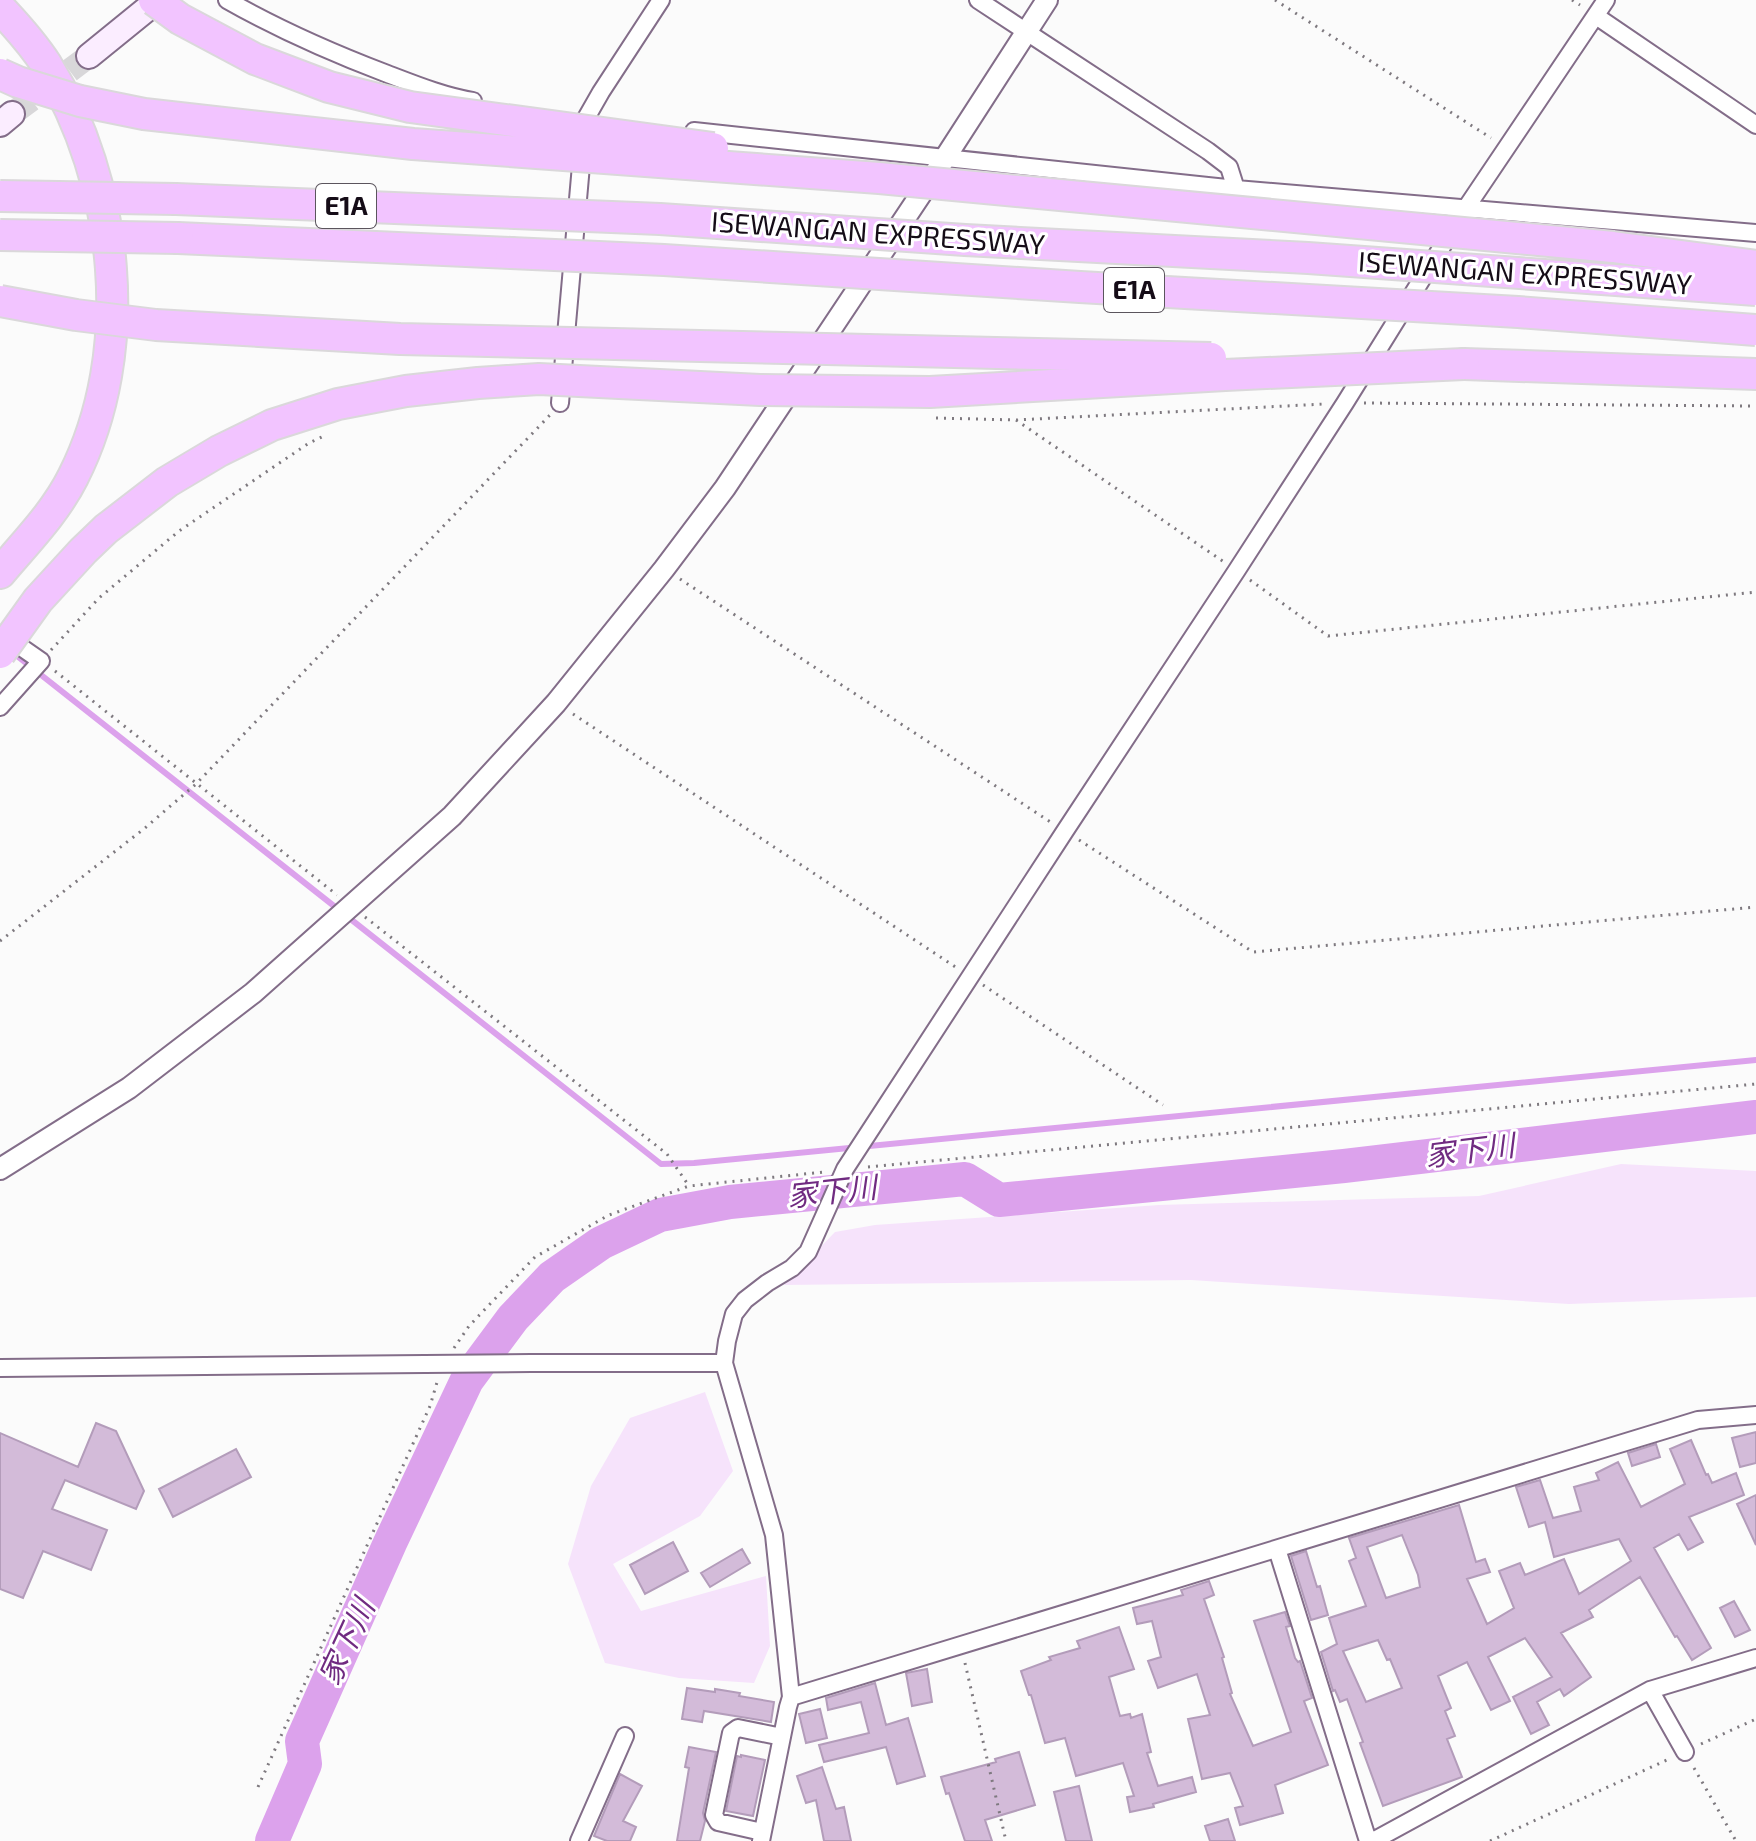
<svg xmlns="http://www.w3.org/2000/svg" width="1756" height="1841" viewBox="0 0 1756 1841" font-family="'Exo 2','Noto Sans JP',sans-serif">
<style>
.green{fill:#f6e3fb}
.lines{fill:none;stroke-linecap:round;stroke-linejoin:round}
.stream{stroke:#dca2ec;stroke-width:6}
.river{stroke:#dca2ec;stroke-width:34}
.building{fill:#d3bbd9;stroke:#b39cba;stroke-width:2;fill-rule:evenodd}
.secondary-tunnel{stroke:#d8d7d9;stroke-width:24;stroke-dasharray:24 12;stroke-linecap:butt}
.minor-casing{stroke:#836d89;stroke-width:20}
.tertiary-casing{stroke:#836d89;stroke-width:24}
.secondary-casing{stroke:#836d89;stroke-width:28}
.motorway-casing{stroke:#dad8da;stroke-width:34}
.path{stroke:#7e797f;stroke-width:3;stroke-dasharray:2 6;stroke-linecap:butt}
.minor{stroke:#fff;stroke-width:16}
.tertiary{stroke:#fff;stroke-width:20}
.secondary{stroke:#fbedff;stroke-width:24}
.motorway{stroke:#f2c4ff;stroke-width:30}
.motorway-bridge-casing{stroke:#dad8da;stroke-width:34;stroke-linecap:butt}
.motorway-bridge{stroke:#f2c4ff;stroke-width:30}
.labels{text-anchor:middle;stroke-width:6;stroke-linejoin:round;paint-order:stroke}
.shield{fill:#fff;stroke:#5b555d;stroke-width:2}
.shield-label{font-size:26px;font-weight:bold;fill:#150c17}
.street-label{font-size:28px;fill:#150c17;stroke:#fff}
.water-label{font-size:30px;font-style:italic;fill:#702b81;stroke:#fff}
</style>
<rect width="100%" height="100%" fill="#fbfbfb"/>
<path class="green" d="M 1621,1164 L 1756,1171 L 1756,1297 L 1569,1304 L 1191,1280 L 784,1285 L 835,1232 L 875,1225 L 1159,1205 L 1479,1196 Z
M 705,1392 L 733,1471 L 700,1516 L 613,1564 L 641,1611 L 766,1576 L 770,1646 L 754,1683 L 679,1678 L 605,1663 L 568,1564 L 591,1486 L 630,1418 Z"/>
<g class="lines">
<path class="stream" d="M 12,652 L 661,1164 L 694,1163 L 1756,1060"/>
<path class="river" d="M 272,1841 L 305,1764 L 302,1741 L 390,1543 L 467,1380 L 513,1318 L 552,1277 L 601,1243 L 660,1215 L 730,1202 L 965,1179 L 999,1200 L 1344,1166 L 1756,1117"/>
</g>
<path class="building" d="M 96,1423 L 116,1431 L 144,1491 L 136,1509 L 65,1480 L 52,1509 L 107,1530 L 91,1570 L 43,1551 L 23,1598 L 0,1589 L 0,1433 L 78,1467 Z
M 1756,1432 L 1756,1463 L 1740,1467 L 1732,1438 Z
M 1691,1440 L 1706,1475 L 1708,1474 L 1712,1483 L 1736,1473 L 1744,1495 L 1689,1517 L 1703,1542 L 1688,1550 L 1679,1534 L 1654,1548 L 1711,1648 L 1692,1660 L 1677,1636 L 1675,1637 L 1640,1577 L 1589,1610 L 1593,1617 L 1561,1633 L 1591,1677 L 1564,1696 L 1560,1689 L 1537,1702 L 1549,1725 L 1531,1734 L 1513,1697 L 1552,1677 L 1525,1638 L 1488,1657 L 1510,1701 L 1491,1710 L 1467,1662 L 1438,1676 L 1451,1708 L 1445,1711 L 1455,1736 L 1447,1739 L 1462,1777 L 1383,1806 L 1360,1743 L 1363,1742 L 1347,1699 L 1340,1702 L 1335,1690 L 1333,1691 L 1321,1652 L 1337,1644 L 1329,1618 L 1366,1606 L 1349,1561 L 1356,1558 L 1349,1538 L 1459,1505 L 1476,1562 L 1485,1559 L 1490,1572 L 1467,1579 L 1487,1624 L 1514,1608 L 1499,1571 L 1520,1563 L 1525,1575 L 1564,1559 L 1579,1594 L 1631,1561 L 1619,1539 L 1554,1557 L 1545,1522 L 1529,1527 L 1516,1487 L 1540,1480 L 1553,1518 L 1581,1511 L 1574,1487 L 1599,1480 L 1596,1473 L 1618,1462 L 1641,1507 L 1685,1484 L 1670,1449 ZM 1402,1535 L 1418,1575 L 1420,1587 L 1386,1598 L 1367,1547 ZM 1378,1640 L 1387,1660 L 1390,1659 L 1402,1688 L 1366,1702 L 1343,1651 Z
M 1656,1444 L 1660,1457 L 1632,1466 L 1628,1453 Z
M 236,1449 L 251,1477 L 173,1517 L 159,1489 Z
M 1756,1495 L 1756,1545 L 1737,1504 Z
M 673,1542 L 688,1571 L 645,1594 L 630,1565 Z
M 742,1549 L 750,1563 L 710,1587 L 701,1573 Z
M 1306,1551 L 1317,1587 L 1320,1586 L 1328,1615 L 1311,1620 L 1291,1556 Z
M 1209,1581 L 1214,1595 L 1204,1599 L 1224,1657 L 1222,1658 L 1232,1693 L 1230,1694 L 1253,1746 L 1291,1732 L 1254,1621 L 1285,1612 L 1290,1626 L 1286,1627 L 1295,1658 L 1298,1662 L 1300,1661 L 1312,1698 L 1304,1701 L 1328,1765 L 1275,1785 L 1283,1813 L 1240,1825 L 1235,1808 L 1243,1806 L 1230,1773 L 1202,1779 L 1188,1719 L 1210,1715 L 1197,1674 L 1158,1688 L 1148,1661 L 1161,1657 L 1152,1621 L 1137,1624 L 1133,1608 L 1183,1595 L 1181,1590 Z
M 1734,1601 L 1750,1630 L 1735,1637 L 1720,1608 Z
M 1119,1627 L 1134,1669 L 1109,1677 L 1120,1716 L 1130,1714 L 1131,1718 L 1142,1714 L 1151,1752 L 1147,1753 L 1158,1786 L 1192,1777 L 1196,1792 L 1153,1804 L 1154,1807 L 1130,1812 L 1127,1797 L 1134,1796 L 1123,1763 L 1076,1776 L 1065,1738 L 1045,1743 L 1031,1695 L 1029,1695 L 1021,1671 L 1051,1660 L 1049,1657 L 1080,1648 L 1077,1641 Z
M 927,1669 L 932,1702 L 912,1706 L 906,1673 Z
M 875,1683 L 886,1725 L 908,1718 L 925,1776 L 897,1784 L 886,1747 L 824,1762 L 819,1745 L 869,1733 L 861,1702 L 828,1710 L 826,1698 Z
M 687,1688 L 715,1692 L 715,1689 L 740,1693 L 739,1696 L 774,1702 L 771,1722 L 704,1711 L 702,1722 L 682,1719 Z
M 820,1709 L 827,1738 L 806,1743 L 799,1714 Z
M 689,1747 L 716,1752 L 703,1813 L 705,1821 L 700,1841 L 677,1841 L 689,1768 L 685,1767 Z
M 1019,1752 L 1035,1805 L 985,1820 L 992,1841 L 965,1841 L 949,1793 L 946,1794 L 941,1777 L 996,1762 L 995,1759 Z
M 741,1755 L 765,1760 L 753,1816 L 726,1811 L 737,1756 L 741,1757 Z
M 822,1767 L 836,1809 L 844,1807 L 851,1841 L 824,1841 L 816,1800 L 806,1803 L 797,1776 Z
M 620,1774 L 642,1786 L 623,1821 L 636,1827 L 630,1841 L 607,1841 L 594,1836 Z
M 1079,1786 L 1092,1841 L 1066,1841 L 1054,1792 Z
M 1228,1819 L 1235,1841 L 1210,1841 L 1205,1826 Z"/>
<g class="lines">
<path class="secondary-tunnel" d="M 12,114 L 89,56"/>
<g class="minor-casing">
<path id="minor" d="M 227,0 C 278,29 330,52 385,73 C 414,84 443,96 473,101
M 978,0 L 1208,151 L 1229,167 L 1236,189
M 1596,16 L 1756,125
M 694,131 L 1236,189 L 1756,233
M 560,403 L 585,120 L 601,92 L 661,0
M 0,707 L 41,661 L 5,636
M 0,1368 L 531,1363 L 724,1363
M 1277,1549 L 1368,1841
M 1650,1690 L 1685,1752
M 791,1697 L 1698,1420 L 1756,1415
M 762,1832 L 718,1822 L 714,1815 L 731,1733 L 738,1728 L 782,1737
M 579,1841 L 625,1736
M 761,1841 L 788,1707 L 791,1697 L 774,1535 L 724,1363 L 727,1341 L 734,1314 L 745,1300 L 767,1283 L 792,1268 L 808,1252 L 845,1169 L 1065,831 L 1237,570 L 1345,403 L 1466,208 L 1606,0
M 1373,1841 L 1650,1690 L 1756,1658"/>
</g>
<g class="tertiary-casing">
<path id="tertiary" d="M 0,1169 L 129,1088 L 253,993 L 452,816 L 556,703 L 664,569 L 725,488 L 945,158 L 1047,0"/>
</g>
<g class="secondary-casing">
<path id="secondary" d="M 89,56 L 158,0
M 0,124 L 12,114"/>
</g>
<g class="motorway-casing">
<path id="motorway" d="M 0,8 C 16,25 33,44 46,64 C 119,182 137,351 73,477 C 55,513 26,542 0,573
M 176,199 L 515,213
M 178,238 L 511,253
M 1464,364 L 1756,374"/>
</g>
<path class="path" d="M 1275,0 L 1491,138
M 1572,0 L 1580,5
M 1364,403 L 1756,406
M 936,418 L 1016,420 L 1324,404
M 1016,420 L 1224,562
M 680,579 L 1052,823
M 1250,580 L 1328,636 L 1756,592
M 51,650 L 99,598 L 179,531 L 309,443 L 324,436
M 55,671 L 337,895
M 573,714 L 957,968
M 1079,840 L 1253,952 L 1756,907
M 365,917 L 667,1154 L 689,1186
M 0,941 L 145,828 L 196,784 L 550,415
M 983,985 L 1163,1105
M 868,1167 L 1756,1084
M 454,1348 L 469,1326 L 535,1257 L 609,1215 L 689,1186 L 824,1172
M 965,1663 L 1006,1841
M 1701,1744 L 1756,1719
M 1694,1768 L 1736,1841
M 258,1787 L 430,1406 L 438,1379
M 1490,1841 L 1669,1759"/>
<use href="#minor" class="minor"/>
<use href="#tertiary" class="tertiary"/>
<use href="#secondary" class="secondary"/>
<use href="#motorway" class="motorway"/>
<g class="motorway-bridge-casing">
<path id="motorway-bridge" d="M 154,0 L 180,19 L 255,59 L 329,87 L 410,107 L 713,148
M 0,74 L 18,82 L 80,101 L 144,114 L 413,144 L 879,178 L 1613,247 L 1756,266
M 0,196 L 176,199
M 515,213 L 660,219 L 965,240 L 1308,258 L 1756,290
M 0,235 L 178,238
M 511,253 L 664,260 L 1080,287 L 1518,312 L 1756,330
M 0,301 L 76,315 L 156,325 L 400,339 L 1211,358
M 0,653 L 38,600 L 83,551 L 106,529 L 167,482 L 219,451 L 272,425 L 338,404 L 406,391 L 478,383 L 539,379 L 760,390 L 930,392 L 1225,375 L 1464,364"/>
</g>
<use href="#motorway-bridge" class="motorway-bridge"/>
</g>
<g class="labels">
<g class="shield">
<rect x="316" y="184" width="60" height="44" rx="6"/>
<rect x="1104" y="268" width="60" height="44" rx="6"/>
</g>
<g class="shield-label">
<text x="346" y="215">E1A</text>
<text x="1134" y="299">E1A</text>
</g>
<g class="street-label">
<text transform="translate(878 233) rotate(4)" y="10">ISEWANGAN EXPRESSWAY</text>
<text transform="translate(1525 273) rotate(4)" y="10">ISEWANGAN EXPRESSWAY</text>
</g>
<g class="water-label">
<text transform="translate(1470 1151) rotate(-7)" y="10">家下川</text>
<text transform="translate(832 1192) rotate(-6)" y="10">家下川</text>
<text transform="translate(347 1642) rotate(-65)" y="10">家下川</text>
</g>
</g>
</svg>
